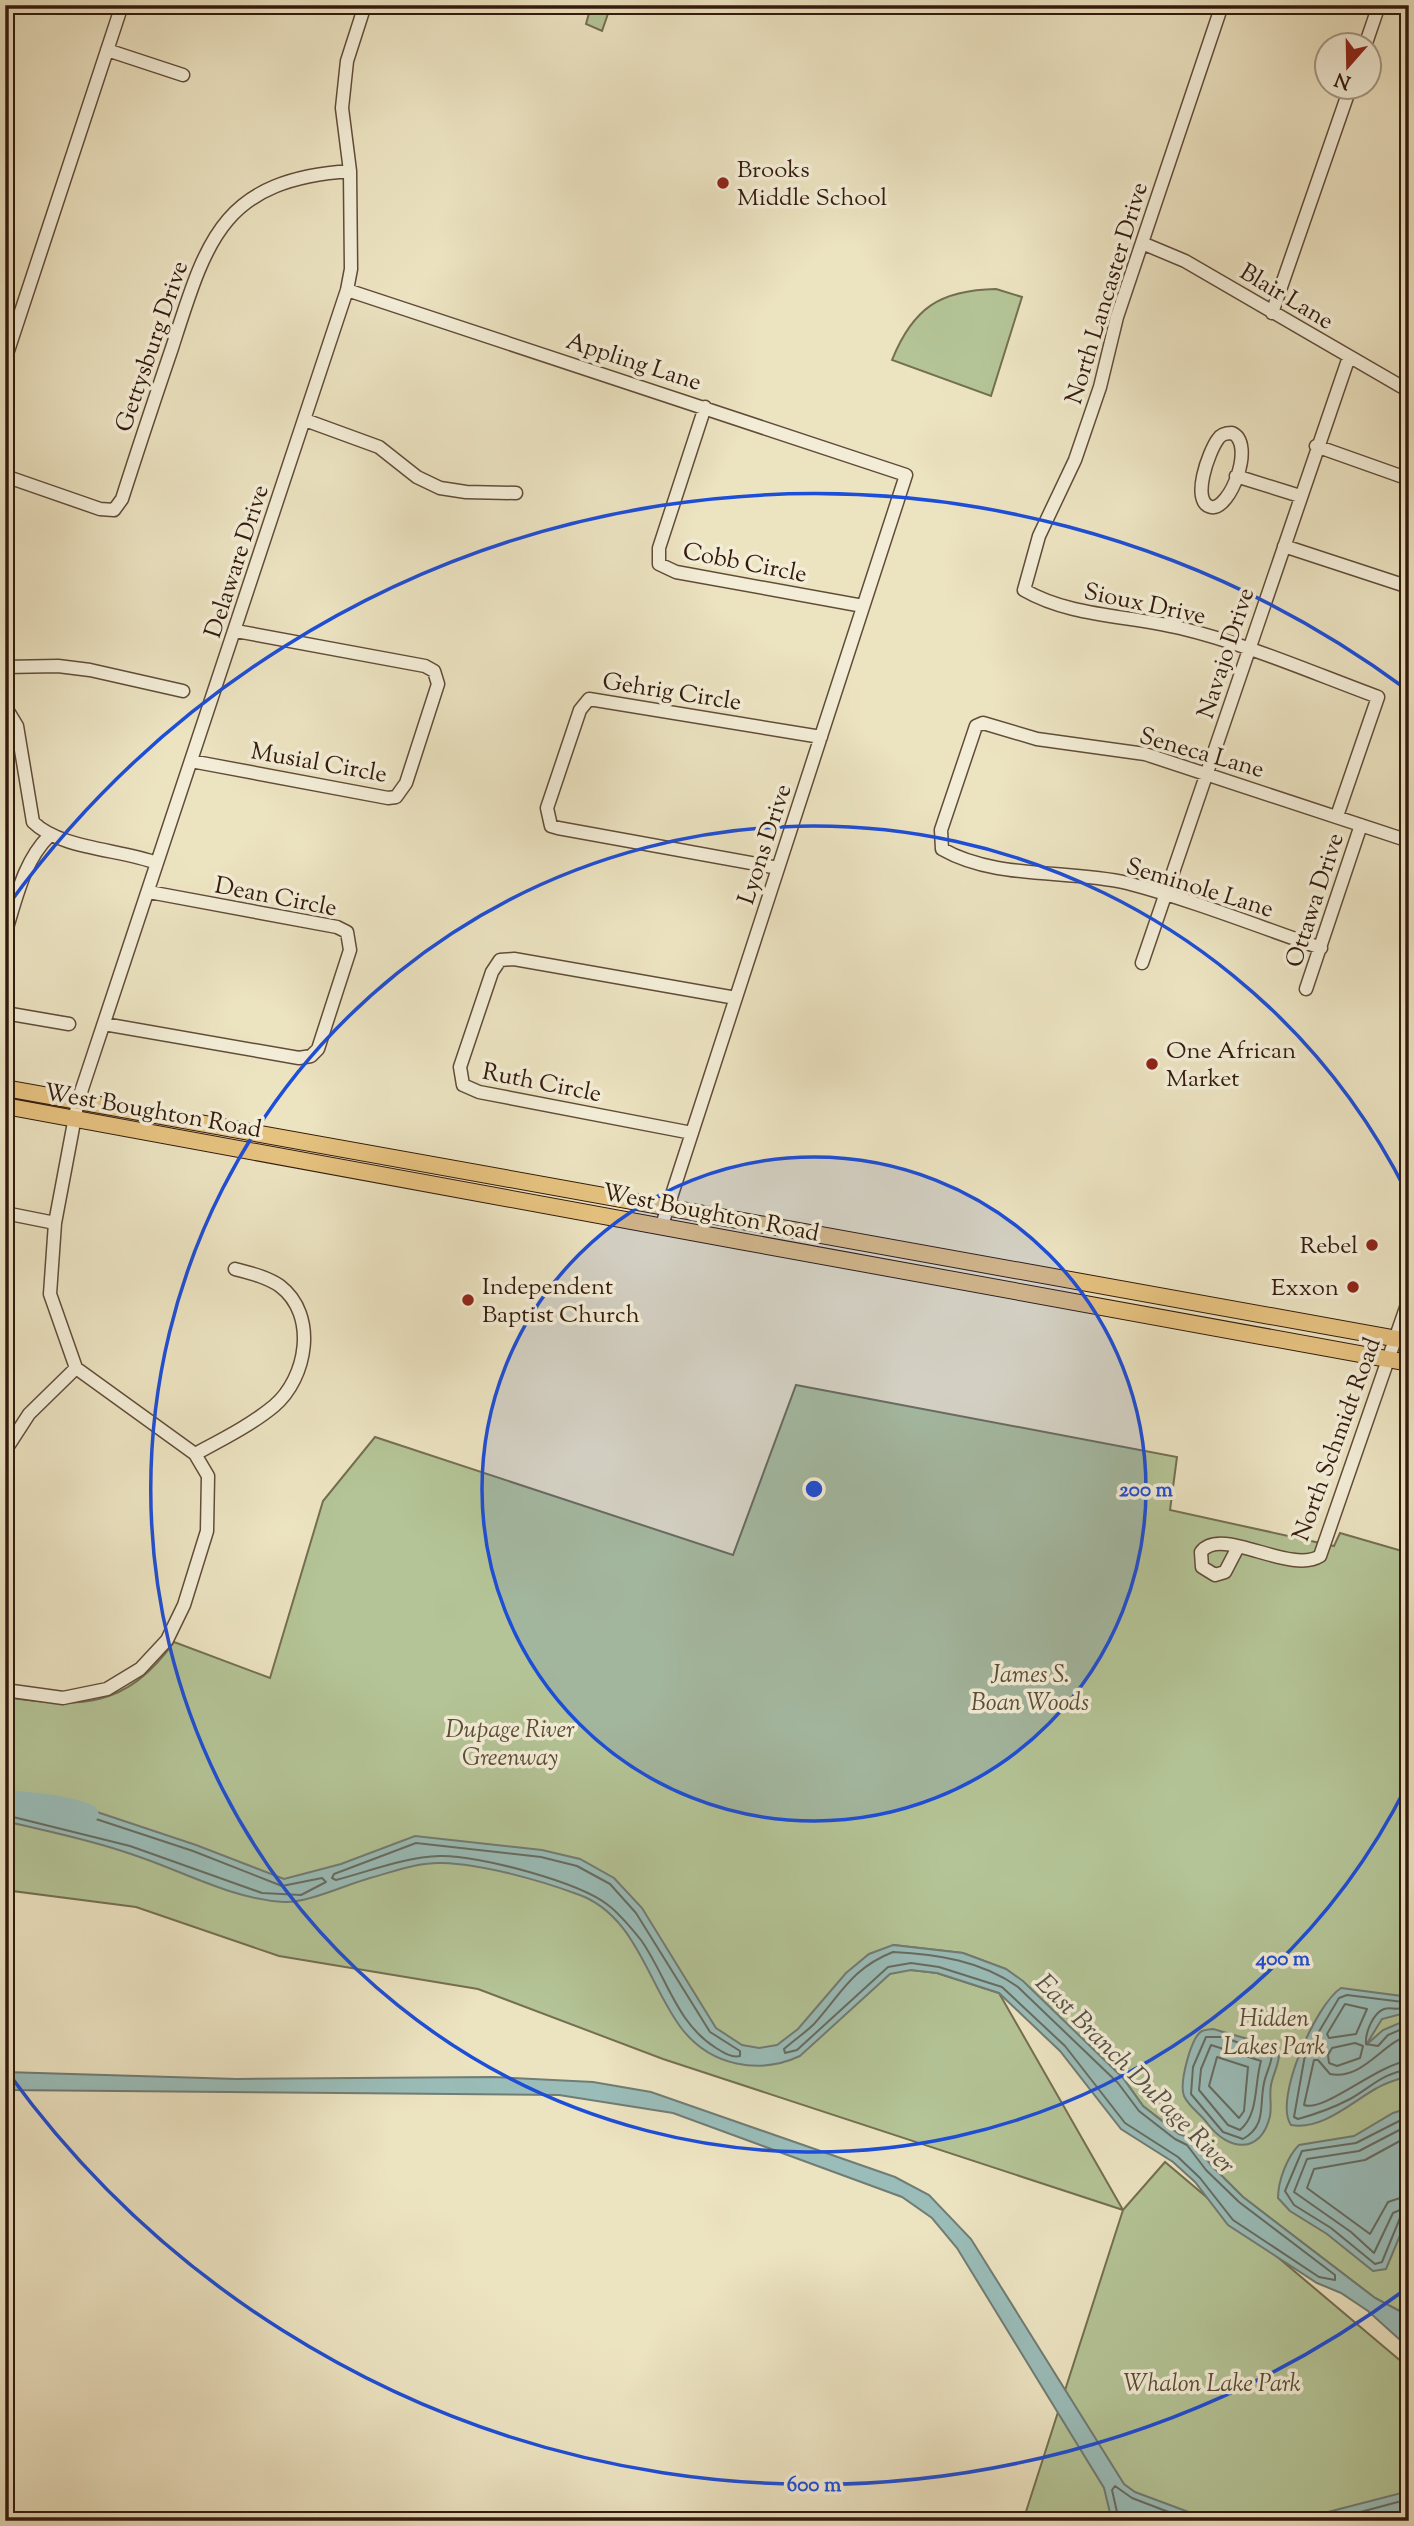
<svg xmlns="http://www.w3.org/2000/svg" width="1414" height="2526" viewBox="0 0 1414 2526" font-family="'Sorts Mill Goudy',serif">
<style>
.green{fill:#b4c496;stroke:#746f51;stroke-width:2}
.water{fill:#9abdb9;stroke:#717c74;stroke-width:2}
.lines{fill:none;stroke-linecap:round;stroke-linejoin:round}
.shore{stroke:#666c62;stroke-width:2}
.river{stroke:#9abdb9;stroke-width:19}
.minor-casing{stroke:#614c39;stroke-width:15}
.major-casing{stroke:#331a0c;stroke-width:18}
.minor{stroke:#f3edd7;stroke-width:12}
.major{stroke:#e6c280;stroke-width:16}
.ring{fill:none;stroke:#1d4ed8;stroke-width:3.5}
.poi-dot{fill:#8f2418;stroke:#f3edd7;stroke-width:2.5}
.labels{text-anchor:middle;stroke-width:7;stroke-linejoin:round;paint-order:stroke}
.poi-label{font-size:24px;fill:#331a0c;stroke:#f3edd7;text-anchor:start}
.street-label{font-size:24px;fill:#331a0c;stroke:#f3edd7}
.park-label{font-size:24px;font-style:italic;fill:#5a4d35;stroke:#f3edd7}
.water-label{font-size:26px;font-style:italic;fill:#575349;stroke:#f3edd7}
.centre{fill:#1d4ed8;stroke:#f3edd7;stroke-width:3.5}
.ring-label{font-size:21px;text-anchor:middle;font-weight:bold;fill:#1d4ed8;stroke:#f3edd7;stroke-width:7;stroke-linejoin:round;paint-order:stroke}
</style>
<rect width="100%" height="100%" fill="#ece3c1"/>
<filter id="stains"><feTurbulence type="fractalNoise" baseFrequency=".00286" numOctaves="4"/><feColorMatrix values="0 0 0 0 .2 0 0 0 0 .09 0 0 0 0 .02 0 0 0 .5 -.17"/></filter>
<radialGradient id="worn" r=".72"><stop offset=".6" stop-color="#630" stop-opacity="0"/><stop offset="1" stop-color="#630" stop-opacity=".3"/></radialGradient>
<path class="green" d="M 524,5 L 611,5 L 602,31 L 586,24 L 591,6 C 569,14 545,19 524,5 Z
M 996,289 L 1022,297 L 991,396 L 892,360 C 913,308 940,290 996,289 Z
M 796,1385 L 1177,1457 L 1170,1510 L 1334,1546 L 1340,1533 L 1409,1553 L 1409,2316 L 1375,2298 L 1243,2197 L 1211,2165 L 1191,2138 L 1179,2134 L 1143,2106 L 1123,2078 L 1006,1969 L 963,1953 L 894,1945 L 911,1970 L 937,1973 L 999,1993 L 1123,2210 L 1165,2162 L 1409,2368 L 1409,2521 L 1023,2521 L 1123,2210 L 663,2059 L 478,1989 L 279,1956 L 136,1907 L 5,1890 L 5,1697 C 80,1708 126,1709 174,1642 L 270,1678 L 323,1501 L 375,1437 L 733,1555 Z"/>
<path class="water" d="M 5,1792 L 49,1805 L 65,1804 L 97,1812 L 196,1845 L 284,1879 L 341,1864 L 415,1836 L 542,1850 L 580,1859 L 614,1878 L 642,1908 L 716,2028 L 742,2045 L 759,2048 L 777,2045 L 798,2029 L 846,1973 L 869,1954 L 893,1945 L 963,1953 L 1006,1969 L 1023,1981 L 1123,2078 L 1143,2106 L 1179,2134 L 1191,2138 L 1211,2165 L 1243,2197 L 1375,2298 L 1409,2316 L 1409,2348 L 1368,2311 L 1341,2293 L 1317,2283 L 1228,2225 L 1195,2182 L 1173,2162 L 1121,2129 L 1060,2051 L 999,1993 L 937,1973 L 911,1970 L 890,1974 L 800,2056 C 759,2075 711,2066 682,2029 C 648,1985 636,1914 577,1894 C 539,1880 482,1864 442,1863 C 418,1862 393,1872 370,1878 C 345,1885 308,1903 284,1902 C 230,1899 179,1869 128,1853 C 88,1839 46,1831 5,1821 Z
M 1341,1988 L 1409,1997 L 1409,2012 L 1382,2019 L 1366,2045 L 1383,2030 L 1409,2019 L 1409,2076 C 1398,2079 1387,2082 1377,2088 C 1353,2101 1322,2131 1291,2125 C 1273,2100 1316,2004 1341,1988 Z
M 1213,2029 L 1276,2047 L 1279,2054 C 1279,2065 1273,2074 1271,2085 C 1269,2095 1272,2106 1270,2116 C 1261,2155 1228,2151 1208,2124 C 1201,2114 1189,2107 1184,2096 C 1179,2083 1191,2037 1202,2031 C 1204,2030 1211,2029 1213,2029 Z
M 5,2072 L 237,2079 L 493,2077 L 593,2082 L 651,2092 L 895,2177 L 929,2195 L 971,2239 L 1124,2484 L 1135,2492 L 1210,2520 L 1297,2520 L 1409,2491 L 1409,2521 L 1112,2521 L 1104,2488 L 957,2248 L 932,2218 L 902,2197 L 673,2113 L 559,2095 L 5,2090 Z
M 1409,2108 L 1409,2214 L 1386,2269 L 1373,2271 L 1327,2234 L 1290,2211 L 1278,2198 C 1278,2181 1287,2157 1299,2145 L 1354,2136 L 1393,2113 Z"/>
<g class="lines">
<path class="shore" d="M 5,1800 L 48,1812 L 65,1811 L 96,1819 L 193,1851 L 282,1886 L 322,1878 L 326,1882 L 301,1895 L 262,1893 L 130,1846 L 5,1815
M 416,1843 L 541,1857 L 577,1866 L 610,1884 L 636,1913 L 710,2032 L 740,2051 L 740,2056 C 732,2058 724,2053 716,2048 C 676,2023 667,1977 641,1940 C 632,1929 620,1914 608,1905 C 579,1882 478,1855 440,1856 C 405,1857 370,1871 336,1880 L 332,1878 L 334,1874 Z
M 893,1952 C 937,1954 982,1961 1018,1987 L 1118,2083 L 1139,2111 L 1175,2139 L 1187,2145 L 1206,2170 L 1239,2202 L 1335,2275 L 1335,2280 L 1319,2277 L 1233,2220 L 1200,2178 L 1178,2157 L 1125,2123 L 1065,2046 L 1002,1987 L 939,1967 L 911,1963 L 888,1967 L 797,2050 L 785,2053 L 784,2049 C 794,2040 805,2033 814,2024 C 841,1994 852,1968 893,1952 Z
M 1345,2004 L 1367,2009 L 1356,2034 L 1329,2038 L 1327,2034 Z
M 1409,2026 L 1388,2035 L 1378,2046 L 1366,2044 C 1365,2033 1373,2013 1384,2009 C 1391,2007 1395,2010 1402,2008 L 1403,2002 L 1347,1995 L 1339,1998 L 1305,2055 L 1294,2117 L 1298,2119 C 1316,2114 1333,2108 1350,2099 C 1370,2088 1384,2072 1409,2070
M 1409,2035 C 1381,2044 1363,2080 1330,2074 L 1318,2060 L 1314,2060 L 1304,2105 C 1324,2113 1379,2063 1409,2061
M 1206,2037 L 1223,2037 L 1272,2055 C 1271,2065 1266,2073 1264,2083 C 1259,2106 1267,2125 1243,2139 L 1223,2132 L 1191,2094 L 1193,2067 Z
M 1355,2043 L 1363,2046 L 1360,2058 L 1337,2066 L 1329,2063 L 1328,2055 L 1332,2048 Z
M 1211,2045 L 1261,2061 C 1254,2085 1259,2114 1240,2130 L 1228,2125 L 1199,2090 L 1201,2069 Z
M 1217,2057 L 1248,2067 L 1244,2111 L 1239,2118 L 1209,2086 Z
M 1409,2116 L 1356,2143 L 1302,2151 L 1285,2191 L 1294,2205 L 1331,2228 L 1375,2264 L 1382,2262 L 1400,2218 L 1409,2215
M 1409,2125 L 1359,2151 L 1307,2159 L 1294,2192 L 1351,2232 L 1374,2253 L 1393,2213 L 1409,2206
M 1409,2136 L 1365,2160 L 1314,2169 L 1307,2188 L 1370,2234 L 1388,2202 L 1409,2195
M 1119,2521 L 1112,2490 L 1115,2486 L 1132,2498 L 1192,2521
M 1327,2521 L 1409,2499"/>
<path class="river" d="M 5,1799 C 34,1803 62,1803 89,1814"/>
<g class="minor-casing">
<path id="minor" d="M 1222,5 L 1117,317 L 1100,387 L 1075,460 L 1039,536 L 1024,590 C 1071,617 1127,615 1180,628 C 1247,644 1313,673 1378,697 L 1337,816
M 1365,46 L 1379,5
M 107,50 L 183,75
M 1142,243 L 1185,261 L 1409,391
M 347,290 L 906,475 L 662,1225
M 1272,313 L 1350,88
M 5,360 L 122,5
M 1404,388 L 1409,373
M 705,407 L 659,548 L 659,564 L 676,572 L 863,606
M 305,420 L 379,447 L 417,477 L 440,488 L 466,492 L 516,493
M 1232,433 C 1256,443 1230,511 1211,507 C 1190,502 1209,451 1218,439 C 1221,434 1226,433 1232,433 Z
M 1316,446 L 1409,479
M 5,476 L 100,509 L 114,510 L 122,499 C 138,449 155,398 172,348 C 207,239 222,180 350,171
M 1236,476 L 1300,496
M 1284,546 L 1406,586
M 5,667 L 58,666 L 90,670 L 183,691
M 5,706 L 17,726 L 33,822 C 60,849 120,849 157,863
M 191,761 L 388,798 L 396,797 L 406,783 L 438,684 L 434,671 L 425,666 L 236,631
M 778,868 L 558,828 L 551,826 L 547,808 L 580,710 L 589,699 L 821,737
M 5,934 C 16,900 23,862 49,836
M 1321,948 C 1257,926 1192,900 1127,883 C 1068,869 996,880 942,849 L 941,830 L 976,726 L 983,723 L 1037,739 L 1145,754 L 1409,841
M 1142,963 L 1349,357
M 1306,989 L 1361,825
M 5,1013 L 69,1024
M 104,1024 L 299,1058 L 311,1056 L 318,1049 L 350,950 L 347,932 L 337,927 L 149,892
M 692,1133 L 479,1092 L 463,1085 L 460,1067 L 492,972 L 500,960 L 514,959 L 736,998
M 5,1213 L 55,1223
M 5,1451 L 29,1414 L 76,1368
M 195,1454 L 76,1368 L 50,1294 L 55,1223 L 78,1101 L 347,290 L 351,269 L 350,171 L 342,108 L 347,61 L 365,5
M 1238,1547 L 1225,1572 L 1215,1575 L 1202,1567 L 1201,1552 C 1221,1525 1290,1575 1320,1556 L 1409,1299
M 5,1690 L 63,1698 L 107,1689 L 140,1669 L 167,1640 L 184,1605 L 207,1531 L 208,1476 L 195,1454 C 221,1440 251,1425 274,1406 C 307,1378 318,1315 280,1286 C 267,1277 250,1273 235,1269"/>
</g>
<g class="major-casing">
<path id="major" d="M 5,1088 L 1409,1341
M 5,1106 C 474,1190 940,1280 1409,1363"/>
</g>
<use href="#minor" class="minor"/>
<use href="#major" class="major"/>
</g>
<circle cx="814" cy="1489" r="332" fill="#1d4ed8" fill-opacity=".12"/>
<g class="ring">
<circle cx="814" cy="1489" r="332"/>
<path d="M1407 1785A663 663 0 1 1 1407 1193"/>
<path d="M1406 2289A995 995 0 0 1 9 2074M9 904A995 995 0 0 1 1406 689"/>
</g>
<g class="poi-dot">
<circle cx="723" cy="183" r="7"/>
<circle cx="1152" cy="1064" r="7"/>
<circle cx="1372" cy="1245" r="7"/>
<circle cx="1353" cy="1287" r="7"/>
<circle cx="468" cy="1300" r="7"/>
</g>
<g class="labels">
<g class="poi-label">
<text x="737" y="177">Brooks<tspan x="737" dy="28">Middle School</tspan></text>
<text x="1166" y="1058">One African<tspan x="1166" dy="28">Market</tspan></text>
<text x="1358" y="1253" text-anchor="end">Rebel</text>
<text x="482" y="1294">Independent<tspan x="482" dy="28">Baptist Church</tspan></text>
<text x="1339" y="1295" text-anchor="end">Exxon</text>
</g>
<g class="street-label">
<text transform="translate(1106 293) rotate(-73)" y="8">North Lancaster Drive</text>
<text transform="translate(1287 296) rotate(31)" y="8">Blair Lane</text>
<text transform="translate(151 346) rotate(-71)" y="8">Gettysburg Drive</text>
<text transform="translate(634 361) rotate(18)" y="8">Appling Lane</text>
<text transform="translate(236 561) rotate(-72)" y="8">Delaware Drive</text>
<text transform="translate(745 562) rotate(11)" y="8">Cobb Circle</text>
<text transform="translate(1145 603) rotate(12)" y="8">Sioux Drive</text>
<text transform="translate(1225 653) rotate(-72)" y="8">Navajo Drive</text>
<text transform="translate(672 691) rotate(9)" y="8">Gehrig Circle</text>
<text transform="translate(1202 752) rotate(16)" y="8">Seneca Lane</text>
<text transform="translate(319 762) rotate(10)" y="8">Musial Circle</text>
<text transform="translate(764 844) rotate(-72)" y="8">Lyons Drive</text>
<text transform="translate(1200 887) rotate(17)" y="8">Seminole Lane</text>
<text transform="translate(276 896) rotate(11)" y="8">Dean Circle</text>
<text transform="translate(1314 900) rotate(-72)" y="8">Ottawa Drive</text>
<text transform="translate(542 1082) rotate(11)" y="8">Ruth Circle</text>
<text transform="translate(153 1110) rotate(10)" y="8">West Boughton Road</text>
<text transform="translate(711 1212) rotate(11)" y="8">West Boughton Road</text>
<text transform="translate(1336 1439) rotate(-70)" y="8">North Schmidt Road</text>
</g>
<g class="park-label">
<text x="1030" y="1682">James S.<tspan x="1030" dy="28">Boan Woods</tspan></text>
<text x="510" y="1737">Dupage River<tspan x="510" dy="28">Greenway</tspan></text>
<text x="1274" y="2026">Hidden<tspan x="1274" dy="28">Lakes Park</tspan></text>
<text x="1212" y="2391">Whalon Lake Park</text>
</g>
<g class="water-label">
<text transform="translate(1136 2073) rotate(45)" y="9">East Branch DuPage River</text>
</g>
</g>
<circle cx="814" cy="1489" r="10" class="centre"/>
<g class="ring-label">
<text x="1146" y="1496">200 m</text>
<text x="1283" y="1965">400 m</text>
<text x="814" y="2491">600 m</text>
</g>
<rect width="1414" height="2526" fill="none" stroke="#ece3c1" stroke-width="28"/>
<rect x="7" y="7" width="1400" height="2512" fill="none" stroke="#331a0c" stroke-width="3.5"/>
<rect x="14" y="14" width="1386" height="2498" fill="none" stroke="#331a0c" stroke-width="2"/>
<g transform="translate(1348 66) rotate(200)"><circle r="33" fill="#f3edd7" stroke="#a69986" stroke-width="2"/>
<path d="M0-5L12 26L0 18L-12 26Z" fill="#8f2418"/>
<text y="-10" font-size="19" font-weight="bold" text-anchor="middle" fill="#331a0c">N</text>
</g>
<rect width="100%" height="100%" filter="url(#stains)"/>
<rect width="100%" height="100%" fill="url(#worn)"/>
</svg>
